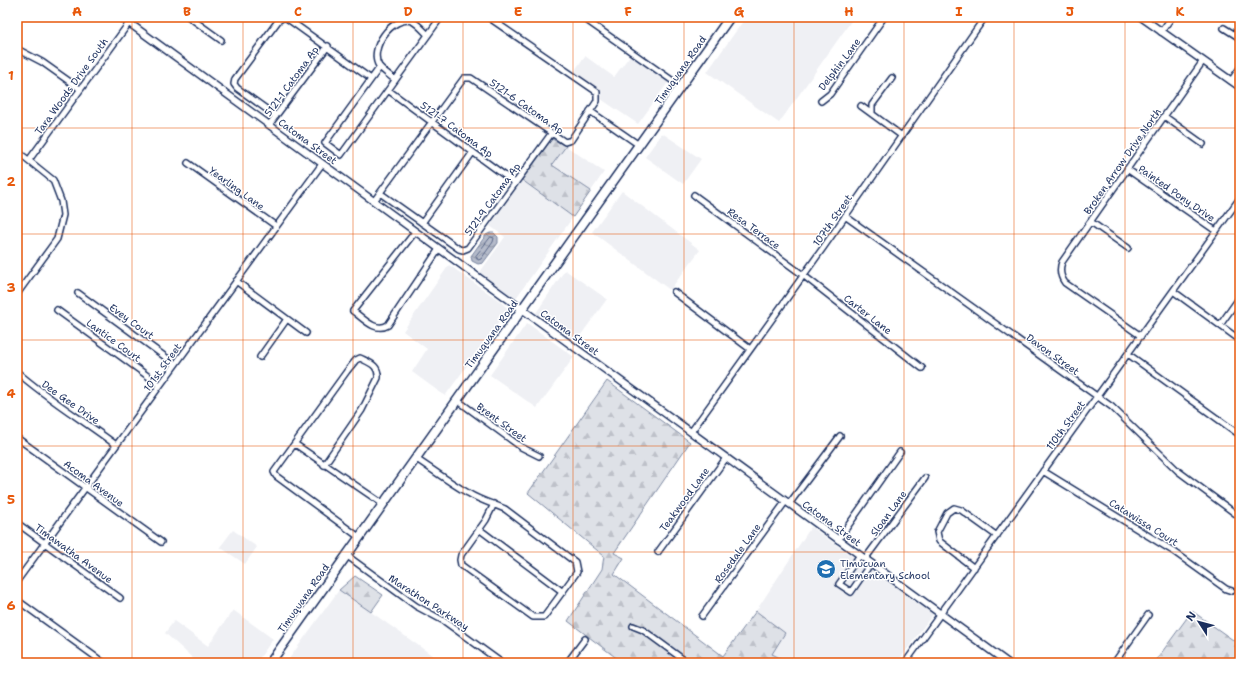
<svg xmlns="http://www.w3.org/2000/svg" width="1257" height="680" viewBox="0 0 1257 680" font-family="'Shantell Sans',sans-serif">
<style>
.built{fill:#eff0f4}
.forest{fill:url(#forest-firs);stroke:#7c88a2}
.water{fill:url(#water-waves);stroke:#77839f}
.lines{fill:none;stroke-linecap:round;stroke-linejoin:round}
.shore{stroke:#596789;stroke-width:1}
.minor-casing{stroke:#1b2f5e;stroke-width:8}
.tertiary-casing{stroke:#1b2f5e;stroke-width:9}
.primary-casing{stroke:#1b2f5e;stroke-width:11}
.minor{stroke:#fff;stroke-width:5}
.tertiary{stroke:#fff;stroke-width:6}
.primary{stroke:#fff;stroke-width:8}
.grid{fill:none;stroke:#e8590c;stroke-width:1;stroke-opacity:0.55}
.labels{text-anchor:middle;stroke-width:3;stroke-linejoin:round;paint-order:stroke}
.street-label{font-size:10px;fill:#1b2f5e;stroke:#fff}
.poi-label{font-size:10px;fill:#1b2f5e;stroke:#fff;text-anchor:start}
.neatline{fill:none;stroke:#e8590c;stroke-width:1.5}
.grid-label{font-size:13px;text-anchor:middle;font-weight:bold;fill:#e8590c}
</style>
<defs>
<pattern id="forest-firs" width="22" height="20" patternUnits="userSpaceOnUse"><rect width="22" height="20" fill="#dee1e7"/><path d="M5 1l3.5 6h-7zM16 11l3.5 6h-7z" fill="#bec1c9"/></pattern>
<pattern id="water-waves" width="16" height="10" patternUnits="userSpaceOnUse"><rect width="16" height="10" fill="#b5bbca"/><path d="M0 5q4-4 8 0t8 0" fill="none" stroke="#9298a7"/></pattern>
</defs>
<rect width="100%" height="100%" fill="#fff"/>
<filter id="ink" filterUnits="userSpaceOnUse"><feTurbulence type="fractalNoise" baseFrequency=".025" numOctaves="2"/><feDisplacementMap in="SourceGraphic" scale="8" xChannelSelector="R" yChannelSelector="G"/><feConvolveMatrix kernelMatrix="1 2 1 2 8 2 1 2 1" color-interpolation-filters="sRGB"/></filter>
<g filter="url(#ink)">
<path class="built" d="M 746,17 L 854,17 L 779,123 L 707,72 Z
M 631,54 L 669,81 L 638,124 L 601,99 L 601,93 L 573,73 L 585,56 L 614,77 Z
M 662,133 L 701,159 L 683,184 L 645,157 Z
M 566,146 L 604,172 L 591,191 L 552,165 Z
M 522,180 L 573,217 L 516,298 L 512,297 L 478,275 L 505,237 L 490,226 Z
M 622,191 L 700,250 L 670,290 L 592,232 Z
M 449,265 L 501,302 L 508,309 L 445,396 L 412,372 L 427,349 L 403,331 Z
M 565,270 L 607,299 L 575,343 L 536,313 Z
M 527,323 L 574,357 L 537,408 L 490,375 Z
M 811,527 L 933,614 L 897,663 L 790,663 L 772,654 L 785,633 L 756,611 Z
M 233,530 L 257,547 L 245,564 L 220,547 Z
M 339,590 L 371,612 L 443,663 L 286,663 Z
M 233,610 L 273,639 L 256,663 L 198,663 L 165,633 L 174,621 L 208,646 Z"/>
<path class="forest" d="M 552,139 L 566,146 L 552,165 L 591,191 L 573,217 L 522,180 Z
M 607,381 L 690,442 L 614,553 L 624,558 L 614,574 L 723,656 L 756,611 L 785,633 L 772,654 L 790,663 L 623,663 L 568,621 L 602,569 L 604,556 L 528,493 Z
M 355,576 L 383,595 L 371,612 L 339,590 Z
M 1192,611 L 1240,645 L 1240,663 L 1154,663 Z"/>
<path class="water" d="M 490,233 L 494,233 L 498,237 L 498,243 L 483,263 L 478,264 L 472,261 L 471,256 L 486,235 Z"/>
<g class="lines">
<path class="shore" d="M 491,237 L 494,238 L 493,242 L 481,259 L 478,260 L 476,256 Z"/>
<g class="minor-casing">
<path id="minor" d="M 189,17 L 221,40
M 285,17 L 371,79
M 582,17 L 680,86
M 1224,28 L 1240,38
M 1161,32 L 1172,17
M 17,49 L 42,62 L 80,89
M 380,67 L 325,143 L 341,155 L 441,17
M 395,80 C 391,76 383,71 379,66 C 368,49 392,15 412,21 C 417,23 424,31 428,35
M 1231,81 L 1240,68
M 388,90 L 515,183
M 821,101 L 830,94 L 884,17
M 861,106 L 902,136
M 590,111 L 639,145
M 872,114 L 872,105 L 892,78
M 276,116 L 237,88 L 234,84 L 235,79 L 278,21 L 284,17
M 1164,116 L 1203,144
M 269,125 L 328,46
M 17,151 L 53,180 L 61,201 L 63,215 L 57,239 L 17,294
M 29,160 L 129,23
M 188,163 L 276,226
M 1127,169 L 1216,231
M 380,193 L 459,249 L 463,250 L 468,248 L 551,134
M 694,195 L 803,275 L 922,368
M 374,201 L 464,78 L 471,78 L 565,142 L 571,140 L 597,101 L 597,92 L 488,17
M 845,216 L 1112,407 L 1178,471 L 1240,517
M 1091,222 L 1128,248
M 422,223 L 473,152
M 415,232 L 353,311 C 363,318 375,333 388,325 L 439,249
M 236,281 L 306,333
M 1173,291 L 1240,340
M 674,292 L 750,349
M 78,293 L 175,364
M 57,310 L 160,385
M 1220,325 L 1240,297
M 1141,336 L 1065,283 C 1060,276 1059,270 1062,262 L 1203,61
M 1128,354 L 1240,435
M 260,357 L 287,319
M 17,372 C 49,400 83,420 116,445
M 457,400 L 521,447 L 539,456
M 691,432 L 823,248 L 985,17
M 17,438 L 161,542
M 295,444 L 383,504
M 415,458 C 433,470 449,482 468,493 C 479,500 493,504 505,509 L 575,562 L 577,572 L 544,617 L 533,617 L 461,565 L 460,560 L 461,555 L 486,520 L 494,504
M 324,465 L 362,410 L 378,378 C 379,365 370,363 360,358 L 356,360 L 347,371 L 274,472 L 276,476 L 359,537
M 1043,471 L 1173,551 L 1226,589 L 1232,591
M 789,504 L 840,436
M 17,523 L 120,598
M 479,529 L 563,592
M 838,540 L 900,452
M 658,552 L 726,458
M 346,555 L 416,606 L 444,621 L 502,663
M 860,555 L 839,584 L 851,592 L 871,563
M 865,559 L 925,478
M 974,568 L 939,541 L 937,532 L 947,513 L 954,508 L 961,510 L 997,536
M 17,581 L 322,164
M 17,600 L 104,663
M 702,616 L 786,501
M 633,626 L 643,630 L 688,663
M 567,663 L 585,639
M 905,663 L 1240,198
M 1114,663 L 1148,615"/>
</g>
<g class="tertiary-casing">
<path id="tertiary" d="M 121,17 L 1008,663
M 1141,17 L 1240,87"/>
</g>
<g class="primary-casing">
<path id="primary" d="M 270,663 L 730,17"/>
</g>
<use href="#minor" class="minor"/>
<use href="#tertiary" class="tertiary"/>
<use href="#primary" class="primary"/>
</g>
</g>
<path class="grid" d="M 132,17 L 132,663M 243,17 L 243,663M 353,17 L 353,663M 463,17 L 463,663M 573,17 L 573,663M 684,17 L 684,663M 794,17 L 794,663M 904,17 L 904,663M 1014,17 L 1014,663M 1125,17 L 1125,663M 17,128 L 1240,128M 17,234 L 1240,234M 17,340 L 1240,340M 17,446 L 1240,446M 17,552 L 1240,552"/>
<defs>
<g id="school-disc" transform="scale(1)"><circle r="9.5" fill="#1f6fb2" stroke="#fff"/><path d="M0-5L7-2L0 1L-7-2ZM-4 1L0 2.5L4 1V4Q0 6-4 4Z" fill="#fff"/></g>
</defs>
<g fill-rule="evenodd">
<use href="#school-disc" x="826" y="569"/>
</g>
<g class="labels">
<g class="street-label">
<text transform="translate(839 64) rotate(-53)" y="4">Delphin Lane</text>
<text transform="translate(680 70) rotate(-55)" y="4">Timuquana Road</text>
<text transform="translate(291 81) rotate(-54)" y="4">5121-1 Catoma Ap</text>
<text transform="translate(71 86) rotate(-54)" y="4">Tara Woods Drive South</text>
<text transform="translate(527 106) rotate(35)" y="4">5121-6 Catoma Ap</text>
<text transform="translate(457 129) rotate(36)" y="4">5121-7 Catoma Ap</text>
<text transform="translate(308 141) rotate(36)" y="4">Catoma Street</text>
<text transform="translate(1122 161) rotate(-55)" y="4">Broken Arrow Drive North</text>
<text transform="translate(237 188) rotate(36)" y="4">Yearling Lane</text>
<text transform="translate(1177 193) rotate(35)" y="4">Painted Pony Drive</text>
<text transform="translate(492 199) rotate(-54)" y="4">5121-9 Catoma Ap</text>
<text transform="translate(832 220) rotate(-55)" y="4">107th Street</text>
<text transform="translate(754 228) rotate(36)" y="4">Resa Terrace</text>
<text transform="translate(868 314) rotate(38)" y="4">Carter Lane</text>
<text transform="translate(132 321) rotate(36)" y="4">Evey Court</text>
<text transform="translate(570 332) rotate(36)" y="4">Catoma Street</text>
<text transform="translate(491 334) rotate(-54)" y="4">Timuquana Road</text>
<text transform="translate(114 340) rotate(36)" y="4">Lantice Court</text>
<text transform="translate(1053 354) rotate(36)" y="4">Davon Street</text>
<text transform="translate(162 367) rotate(-54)" y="4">101st Street</text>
<text transform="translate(71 402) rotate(35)" y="4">Dee Gee Drive</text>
<text transform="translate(502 422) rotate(36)" y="4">Brent Street</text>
<text transform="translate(1065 425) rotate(-54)" y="4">110th Street</text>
<text transform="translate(94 483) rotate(36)" y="4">Acoma Avenue</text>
<text transform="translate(684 499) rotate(-54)" y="4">Teakwood Lane</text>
<text transform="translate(888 513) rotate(-54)" y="4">Sloan Lane</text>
<text transform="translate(1144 522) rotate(32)" y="4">Catawissa Court</text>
<text transform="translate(832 523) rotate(36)" y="4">Catoma Street</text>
<text transform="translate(74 553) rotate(36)" y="4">Timawatha Avenue</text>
<text transform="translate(737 553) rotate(-54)" y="4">Rosedale Lane</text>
<text transform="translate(303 598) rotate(-55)" y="4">Timuquana Road</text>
<text transform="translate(429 602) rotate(33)" y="4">Marathon Parkway</text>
</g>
<g class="poi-label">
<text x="840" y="567">Timucuan<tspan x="840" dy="12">Elementary School</tspan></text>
</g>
</g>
<rect width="1257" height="680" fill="none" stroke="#fff" stroke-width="44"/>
<g transform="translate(1199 622) rotate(306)" stroke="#ffffff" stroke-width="3" paint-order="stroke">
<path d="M0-3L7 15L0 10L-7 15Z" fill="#1b2f5e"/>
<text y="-6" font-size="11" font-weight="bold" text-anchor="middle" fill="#1b2f5e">N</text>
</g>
<rect x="22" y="22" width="1213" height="636" class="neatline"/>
<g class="grid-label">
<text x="77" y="16">A</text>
<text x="187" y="16">B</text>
<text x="298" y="16">C</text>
<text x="408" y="16">D</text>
<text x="518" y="16">E</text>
<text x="628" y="16">F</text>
<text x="739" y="16">G</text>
<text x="849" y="16">H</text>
<text x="959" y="16">I</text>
<text x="1070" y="16">J</text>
<text x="1180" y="16">K</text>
<text x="11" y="80">1</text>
<text x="11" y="186">2</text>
<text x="11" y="292">3</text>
<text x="11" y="398">4</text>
<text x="11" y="504">5</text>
<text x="11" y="610">6</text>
</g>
</svg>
